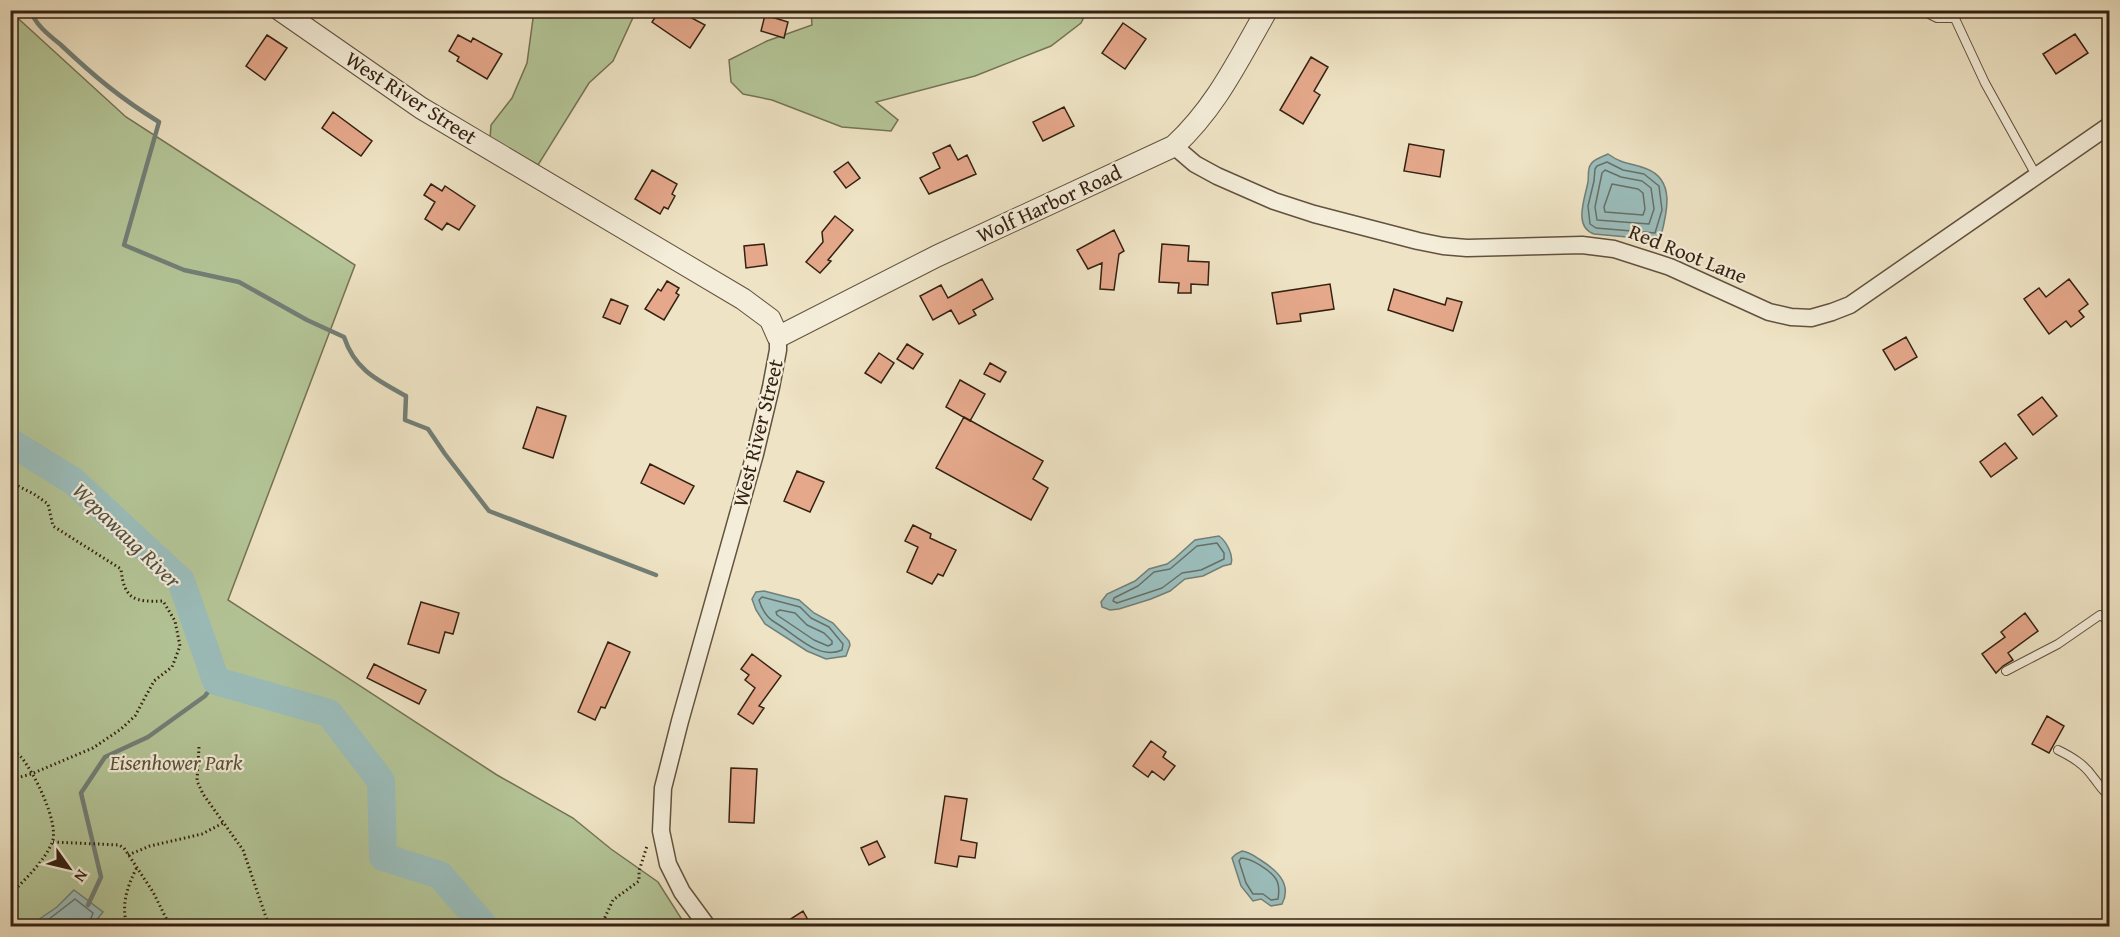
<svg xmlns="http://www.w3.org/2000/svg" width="2120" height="937" viewBox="0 0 2120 937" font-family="'Gentium Book Plus',serif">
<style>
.green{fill:#b4c597;stroke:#747354;stroke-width:1.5}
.water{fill:#9bbdbb;stroke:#727f77;stroke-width:1.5}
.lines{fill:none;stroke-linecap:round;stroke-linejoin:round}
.shore{stroke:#686f66;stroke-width:1.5}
.stream{stroke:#727f77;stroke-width:4.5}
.river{stroke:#9bbdbb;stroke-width:28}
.building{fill:#e5a88b;stroke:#342112;stroke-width:1.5}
.service-casing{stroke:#62523e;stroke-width:10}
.minor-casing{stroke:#62523e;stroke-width:19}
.tertiary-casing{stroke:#62523e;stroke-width:23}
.path{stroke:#342112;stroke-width:3;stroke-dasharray:1.5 3;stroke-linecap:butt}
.service{stroke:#f4edd9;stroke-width:8}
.minor{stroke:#f4edd9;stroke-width:16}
.tertiary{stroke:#f4edd9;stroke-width:21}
.labels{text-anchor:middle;stroke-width:4.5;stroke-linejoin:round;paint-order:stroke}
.street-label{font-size:21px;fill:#342112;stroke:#f4edd9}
.park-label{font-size:21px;font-style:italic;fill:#5a523a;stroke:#f4edd9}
.water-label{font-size:22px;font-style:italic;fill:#535045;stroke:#f4edd9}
</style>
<rect width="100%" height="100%" fill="#eee3c4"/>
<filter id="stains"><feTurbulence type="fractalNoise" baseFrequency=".00333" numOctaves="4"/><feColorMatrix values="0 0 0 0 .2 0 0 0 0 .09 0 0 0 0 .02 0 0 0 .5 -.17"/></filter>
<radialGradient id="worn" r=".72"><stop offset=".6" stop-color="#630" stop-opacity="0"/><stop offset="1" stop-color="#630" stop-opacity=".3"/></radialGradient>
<path class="green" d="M 10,11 L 126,117 L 355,265 L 228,600 L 497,775 L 573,818 L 611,849 L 658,882 L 686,926 L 11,926 Z
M 534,11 L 636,11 L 613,61 L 589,83 L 538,165 L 490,139 L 491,125 L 512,98 L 527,63 Z
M 811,11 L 1087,11 L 1081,23 L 1051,46 L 975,76 L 876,102 L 898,120 L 891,131 L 842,127 L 772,100 L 743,94 L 731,82 L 729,60 L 767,41 L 812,25 Z"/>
<path class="water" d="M 1608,154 C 1625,166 1631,162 1647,169 C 1677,181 1666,216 1660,240 L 1594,234 C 1573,227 1585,198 1588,182 C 1589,176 1587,169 1591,164 C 1594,159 1602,157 1608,154 Z
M 1219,536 C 1226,541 1234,555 1231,564 L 1223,566 L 1203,576 L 1185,579 L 1170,591 L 1151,599 L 1119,609 L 1110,610 L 1102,607 L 1101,602 L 1107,594 L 1135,581 L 1149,569 L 1167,564 L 1175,558 L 1195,540 Z
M 764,591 L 799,600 L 814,613 L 833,623 L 849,641 L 850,645 L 846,656 L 826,659 L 807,651 L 765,624 L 756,610 L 752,599 L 756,592 Z
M 1242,851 C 1249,852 1253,855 1259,859 C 1275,869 1293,883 1282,904 L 1271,906 L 1261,899 L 1253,901 L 1241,886 L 1232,858 L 1236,854 Z
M 74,890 L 103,912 L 92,926 L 32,926 L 38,920 L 57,907 Z"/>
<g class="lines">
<path class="shore" d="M 1607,162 L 1623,170 L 1644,174 L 1659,186 L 1662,210 L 1655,233 L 1596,228 L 1590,224 L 1588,206 L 1594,181 L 1595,169 L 1597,166 Z
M 1605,170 L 1621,177 L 1642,181 L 1651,188 L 1654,209 L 1649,224 L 1597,220 L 1595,207 L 1602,173 Z
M 1612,184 L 1638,189 L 1643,193 L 1645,209 L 1643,215 L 1605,212 L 1604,207 Z
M 1217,543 L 1224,553 L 1224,559 L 1201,570 L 1182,573 L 1162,588 L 1117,603 L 1113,601 L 1114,598 L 1138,586 L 1154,572 L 1170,569 L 1197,546 Z
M 762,597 L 800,607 L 811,618 L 829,627 L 843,644 L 842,650 C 819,661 795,634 776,623 C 767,618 762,610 759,600 Z
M 780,610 L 795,613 L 807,625 L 824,633 L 832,641 L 832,644 L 828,646 L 814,640 L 777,615 L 776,612 Z
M 1241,858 C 1251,858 1270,870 1276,879 C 1279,884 1279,893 1278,899 L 1271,900 L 1263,894 L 1253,894 L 1246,883 L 1239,861 Z
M 40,926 L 75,899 L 93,913 L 88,926"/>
<path class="stream" d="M 31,10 C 34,24 50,36 61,45 C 94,76 120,98 159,122 L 124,245 L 184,270 L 239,282 L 307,320 L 344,337 C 355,370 377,380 406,396 L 405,420 L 428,429 L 445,454 L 489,511 L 656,575
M 88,905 L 101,877 L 81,793 L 105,757 L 148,737 L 205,696 L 216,681"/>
<path class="river" d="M 10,442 L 73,481 L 181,581 L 216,681 L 329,713 L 381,781 L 383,857 L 440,875 L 484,926"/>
</g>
<path class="building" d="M 660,10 L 677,10 L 705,25 L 690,48 L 652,22 Z
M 765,15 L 788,22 L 784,38 L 761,31 Z
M 1123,23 L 1146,39 L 1125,69 L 1102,53 Z
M 2075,34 L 2088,53 L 2056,74 L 2043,54 Z
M 267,35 L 287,48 L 265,80 L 246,66 Z
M 458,35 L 471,42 L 473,38 L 502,54 L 487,79 L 457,61 L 459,57 L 449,51 Z
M 1311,57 L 1328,67 L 1314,91 L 1320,95 L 1303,124 L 1280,110 Z
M 1064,107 L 1074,126 L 1043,141 L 1033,122 Z
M 333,112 L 372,141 L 361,156 L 322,128 Z
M 1409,144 L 1444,150 L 1440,177 L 1404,171 Z
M 950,145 L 958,160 L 967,155 L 976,174 L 929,194 L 920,178 L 940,168 L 933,153 Z
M 848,162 L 860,178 L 846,188 L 834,172 Z
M 652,170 L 677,184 L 672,194 L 675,196 L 668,209 L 664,207 L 660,214 L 635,199 Z
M 431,184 L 442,191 L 445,186 L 475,206 L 459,230 L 447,223 L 442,230 L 425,219 L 435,202 L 424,195 Z
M 835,216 L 853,230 L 828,260 L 831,261 L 820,273 L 806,262 L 823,242 L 822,232 Z
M 1114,230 L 1124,251 L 1119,254 L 1114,290 L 1100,289 L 1102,263 L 1088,269 L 1077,250 Z
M 764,244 L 767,265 L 746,268 L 744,246 Z
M 1162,244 L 1189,246 L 1188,261 L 1209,262 L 1208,285 L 1191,284 L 1191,293 L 1178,293 L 1179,283 L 1159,282 Z
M 982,279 L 993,299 L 973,310 L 976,315 L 959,324 L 951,310 L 933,320 L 920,296 L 941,285 L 948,298 Z
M 2069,279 L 2088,304 L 2079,311 L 2084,317 L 2071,327 L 2066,321 L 2049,334 L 2024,299 L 2039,288 L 2046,297 Z
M 667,281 L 679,288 L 676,293 L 679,295 L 664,320 L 645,309 L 658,289 L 661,291 Z
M 1330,284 L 1334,309 L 1300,314 L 1301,321 L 1277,324 L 1272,293 Z
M 1394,289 L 1445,305 L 1447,298 L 1462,302 L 1453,331 L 1388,310 Z
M 611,299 L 628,306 L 620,324 L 603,317 Z
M 1906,337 L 1917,357 L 1895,370 L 1883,350 Z
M 907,344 L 923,354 L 913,369 L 897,359 Z
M 879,353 L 894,363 L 881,383 L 865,373 Z
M 990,363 L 1006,372 L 1000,382 L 984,374 Z
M 960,380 L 985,394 L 970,421 L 946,407 Z
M 2042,397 L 2057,416 L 2033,435 L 2018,415 Z
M 537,407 L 566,416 L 553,458 L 523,448 Z
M 964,417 L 1043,461 L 1033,479 L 1048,488 L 1031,520 L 936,468 Z
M 2005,443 L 2017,458 L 1991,477 L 1980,462 Z
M 650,464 L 694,486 L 684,504 L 641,483 Z
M 797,471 L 824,482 L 810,512 L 784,501 Z
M 913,525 L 931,534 L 930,538 L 956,550 L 943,576 L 938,574 L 932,584 L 907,572 L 918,547 L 905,541 Z
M 421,602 L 459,613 L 453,634 L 445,632 L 439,653 L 408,644 Z
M 2025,613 L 2038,631 L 2008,653 L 2013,660 L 2003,666 L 1996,673 L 1982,654 L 2005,637 L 2001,632 Z
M 608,642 L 630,652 L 605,708 L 601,707 L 595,720 L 578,712 Z
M 752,654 L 781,676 L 759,706 L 764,708 L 753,724 L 738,714 L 755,688 L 745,680 L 749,675 L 741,669 Z
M 374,664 L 426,690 L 419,704 L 367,678 Z
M 2047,716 L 2064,726 L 2049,753 L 2032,744 Z
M 1151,741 L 1166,752 L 1163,757 L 1175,766 L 1164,780 L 1152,771 L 1148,777 L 1133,766 Z
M 731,768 L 757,769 L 754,823 L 729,822 Z
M 945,796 L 967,799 L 961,840 L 977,843 L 975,858 L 959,856 L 957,867 L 935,863 Z
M 877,841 L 885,857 L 869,865 L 861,848 Z
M 803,911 L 812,927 L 778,927 Z"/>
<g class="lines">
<g class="service-casing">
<path id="service" d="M 1921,10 L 1937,18 L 1955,18
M 1951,10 L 1985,83 L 2036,175
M 2006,671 L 2058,644 L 2100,615 L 2110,622
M 2058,750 C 2072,757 2084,764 2093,777 C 2099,784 2102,791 2110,796"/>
</g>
<g class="minor-casing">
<path id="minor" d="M 1174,146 L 1195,164 L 1217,176 L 1274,201 L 1314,214 L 1418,241 L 1443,246 L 1467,248 L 1582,245 L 1614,249 L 1670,267 L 1769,312 L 1791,317 L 1811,318 L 1832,312 L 1850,305 L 2110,125
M 707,926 L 682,892 L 668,864 L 661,831 L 663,788 L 680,721 L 755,454 L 771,387 L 778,350 L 778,337"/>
</g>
<g class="tertiary-casing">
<path id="tertiary" d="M 280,10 L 421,108 L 743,299 L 770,319 L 778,337 L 937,256 L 1174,146 C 1217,106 1238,60 1267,10"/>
</g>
<path class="path" d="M 10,482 L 34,494 L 48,504 L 53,526 L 121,569 C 124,600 135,602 163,601 L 175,621 L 180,646 L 172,667 L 154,681 L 135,716 L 121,729 L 93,748 L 31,774 L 10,780
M 199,747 L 197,781 L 203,794 L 243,850 L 269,926
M 10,748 C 14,751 18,754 21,757 C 34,772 60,824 52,843 C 43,863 25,879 10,895
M 53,842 L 119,845 L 124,848 L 153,892 L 170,926
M 128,855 L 150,846 L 202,834 L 225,822
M 127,926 C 121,904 127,887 137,867
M 601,926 L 613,900 L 639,881 L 639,871 L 647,846"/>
<use href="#service" class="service"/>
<use href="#minor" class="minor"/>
<use href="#tertiary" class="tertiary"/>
</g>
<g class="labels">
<g class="street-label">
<text transform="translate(411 98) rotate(33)" y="7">West River Street</text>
<text transform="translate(1049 204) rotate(-25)" y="7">Wolf Harbor Road</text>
<text transform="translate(1688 254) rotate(22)" y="7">Red Root Lane</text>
<text transform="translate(758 433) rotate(-76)" y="7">West River Street</text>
</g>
<g class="park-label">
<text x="176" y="770">Eisenhower Park</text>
</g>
<g class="water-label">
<text transform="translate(127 535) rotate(44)" y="8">Wepawaug River</text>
</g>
</g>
<rect width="2120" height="937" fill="none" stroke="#eee3c4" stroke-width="36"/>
<rect x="12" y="12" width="2096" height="913" fill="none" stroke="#342112" stroke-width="3"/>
<rect x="18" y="18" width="2084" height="901" fill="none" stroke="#342112" stroke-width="1.5"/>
<g transform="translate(69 868) rotate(124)" stroke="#f4edd9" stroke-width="4.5" paint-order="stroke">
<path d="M0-4.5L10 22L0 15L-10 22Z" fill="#342112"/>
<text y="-9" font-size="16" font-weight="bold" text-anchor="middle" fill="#342112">N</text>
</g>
<rect width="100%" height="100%" filter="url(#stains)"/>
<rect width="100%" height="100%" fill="url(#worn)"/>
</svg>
